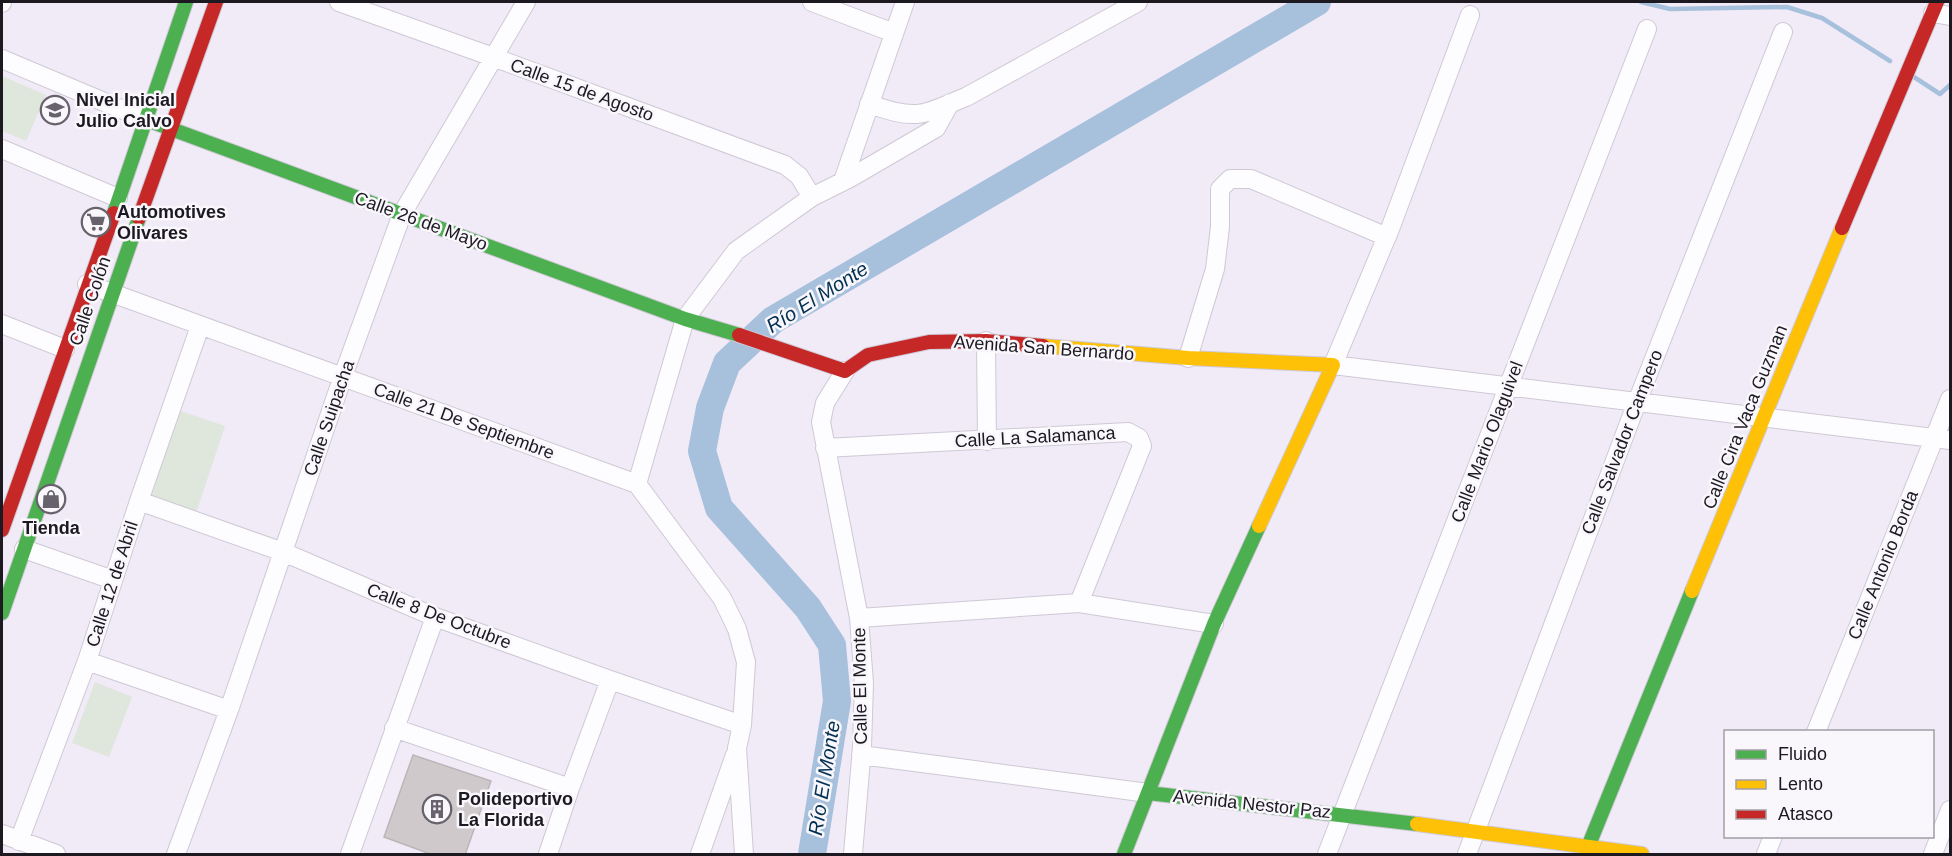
<svg xmlns="http://www.w3.org/2000/svg" width="1952" height="856" viewBox="0 0 1952 856" font-family="Helvetica,sans-serif">
<style>
.green{fill:#dfe6db}
.lines{fill:none;stroke-linecap:round;stroke-linejoin:round}
.stream{stroke:#a7c0dc;stroke-width:4.5}
.river{stroke:#a7c0dc;stroke-width:28}
.building{fill:#cfc9cb;stroke:#bbb6b8;stroke-width:1.5}
.street-casing{stroke:#cec9d4;stroke-width:20}
.fast-casing{stroke:#cec9d4;stroke-width:16}
.slow-casing{stroke:#cec9d4;stroke-width:16}
.jam-casing{stroke:#cec9d4;stroke-width:16}
.street{stroke:#fdfcfe;stroke-width:18}
.fast{stroke:#4caf50;stroke-width:14}
.slow{stroke:#ffc107;stroke-width:14}
.jam{stroke:#c62828;stroke-width:14}
.labels{text-anchor:middle;stroke-width:5;stroke-linejoin:round;paint-order:stroke}
.street-label{font-size:18px;fill:#1c1921;stroke:#f9f7fc}
.poi-label{font-size:18px;font-weight:bold;fill:#1c1921;stroke:#f9f7fc;text-anchor:start}
.water-label{font-size:20px;font-style:italic;fill:#033153;stroke:#f9f7fc}
</style>
<rect width="100%" height="100%" fill="#f1ebf8"/>
<path class="green" d="M 2,76 L 46,95 L 26,141 L 2,131 Z
M 178,410 L 225,426 L 196,513 L 149,498 Z
M 95,682 L 132,697 L 109,757 L 72,743 Z"/>
<g class="lines">
<path class="stream" d="M 1641,2 L 1670,9 L 1787,7 L 1822,18 L 1890,61
M 1914,77 L 1940,94 L 1950,85"/>
<path class="river" d="M 812,854 L 837,701 L 832,645 L 808,608 L 719,508 L 702,451 L 710,408 L 727,363 L 773,320 L 1317,2"/>
</g>
<path class="building" d="M 413,755 L 491,781 L 465,855 L 433,855 L 384,837 Z"/>
<g class="lines">
<g class="street-casing">
<path id="street" d="M 339,2 L 493,57 L 785,165 L 799,176 L 812,197
M 812,2 L 894,33
M 2,3 L 2,2
M 1933,13 L 1950,16
M 1470,15 L 1390,229 L 1333,365 L 1950,440
M 2,59 L 147,120
M 869,104 C 885,109 900,115 916,114 C 930,114 952,102 966,97 L 1138,2
M 2,149 L 118,198
M 843,181 L 905,2
M 87,284 L 637,484
M 2,324 L 65,349
M 986,341 L 987,441
M 1188,358 L 1215,269 L 1220,227 L 1220,189 L 1230,179 L 1251,179 L 1387,237
M 845,371 L 825,403 L 821,422 L 859,618 L 864,683 L 862,747 L 853,854
M 825,448 L 1128,432 L 1139,438 L 1142,446 L 1079,603
M 139,501 L 283,552 L 435,617 L 610,680 L 742,725
M 24,549 L 113,580
M 859,618 L 1079,603 L 1214,624
M 87,661 L 229,710
M 394,728 L 570,788
M 1816,732 L 1950,399
M 861,755 L 1148,793
M 2,834 L 56,854
M 19,841 L 87,661 L 139,501 L 200,326
M 176,854 L 229,710 L 343,376 L 402,214 L 526,2
M 350,854 L 435,617
M 548,854 L 570,788 L 610,680
M 700,854 L 735,755
M 744,854 L 737,748 L 742,725 L 746,662 L 737,629 L 722,598 L 637,484 L 685,319 L 736,251 L 812,197 L 850,178 L 936,128 L 950,103
M 1327,854 L 1647,29
M 1467,854 L 1637,402 L 1783,32
M 1766,854 L 1773,836
M 1933,854 L 1950,810"/>
</g>
<g class="fast-casing">
<path id="fast" d="M 147,120 L 685,319 L 739,335
M 114,213 L 186,2
M 2,613 L 139,218
M 1148,793 L 1417,824
M 1588,847 L 1692,591
M 1124,854 L 1214,624 L 1259,526"/>
</g>
<g class="slow-casing">
<path id="slow" d="M 1043,346 L 1188,358 L 1333,365 L 1259,526
M 1692,591 L 1842,228
M 1417,824 L 1642,854"/>
</g>
<g class="jam-casing">
<path id="jam" d="M 139,218 L 216,2
M 1842,228 L 1937,2
M 739,335 L 845,371 L 868,355 L 929,342 L 986,341 L 1043,346
M 2,530 L 114,213"/>
</g>
<use href="#street" class="street"/>
<use href="#fast" class="fast"/>
<use href="#slow" class="slow"/>
<use href="#jam" class="jam"/>
</g>
<defs>
<g id="school-ring" transform="scale(1.5)"><circle r="9.5" fill="#f9f7fc" stroke="#67626c" stroke-width="1.5"/><path d="M0-5L7-2L0 1L-7-2ZM-4 1L0 2.5L4 1V4Q0 6-4 4Z" fill="#67626c"/></g>
<g id="supermarket-ring" transform="scale(1.5)"><circle r="9.5" fill="#f9f7fc" stroke="#67626c" stroke-width="1.5"/><path d="M-6-5.5h2.5l.6 2H6L4.5 2H-2.5L-4.4-4H-6ZM-1.5 3.2a1.3 1.3 0 1 0 .1 0ZM3 3.2a1.3 1.3 0 1 0 .1 0Z" fill="#67626c"/></g>
<g id="shop-ring" transform="scale(1.5)"><circle r="9.5" fill="#f9f7fc" stroke="#67626c" stroke-width="1.5"/><path d="M-5-2.5h2.3a2.7 3.5 0 0 1 5.4 0H5L5.5 6h-11ZM-1.5-2.5h3a1.5 2.3 0 0 0-3 0Z" fill="#67626c"/></g>
<g id="building-ring" transform="scale(1.5)"><circle r="9.5" fill="#f9f7fc" stroke="#67626c" stroke-width="1.5"/><path d="M-4-6H4V6H1V3H-1V6H-4ZM-2.5-4.3h1.7v1.8h-1.7ZM.8-4.3h1.7v1.8H.8ZM-2.5-1h1.7V.8h-1.7ZM.8-1h1.7V.8H.8Z" fill="#67626c"/></g>
</defs>
<g fill-rule="evenodd">
<use href="#school-ring" x="55" y="110"/>
<use href="#supermarket-ring" x="96" y="222"/>
<use href="#shop-ring" x="51" y="499"/>
<use href="#building-ring" x="437" y="809"/>
</g>
<g class="labels">
<g class="street-label">
<text transform="translate(582 90) rotate(20)" y="6">Calle 15 de Agosto</text>
<text transform="translate(421 221) rotate(20)" y="6">Calle 26 de Mayo</text>
<text transform="translate(90 301) rotate(-71)" y="6">Calle Colón</text>
<text transform="translate(1044 348) rotate(4)" y="6">Avenida San Bernardo</text>
<text transform="translate(1745 417) rotate(-68)" y="6">Calle Cira Vaca Guzman</text>
<text transform="translate(329 418) rotate(-71)" y="6">Calle Suipacha</text>
<text transform="translate(464 421) rotate(20)" y="6">Calle 21 De Septiembre</text>
<text transform="translate(1035 437) rotate(-3)" y="6">Calle La Salamanca</text>
<text transform="translate(1487 442) rotate(-69)" y="6">Calle Mario Olaguivel</text>
<text transform="translate(1622 442) rotate(-69)" y="6">Calle Salvador Campero</text>
<text transform="translate(1883 565) rotate(-68)" y="6">Calle Antonio Borda</text>
<text transform="translate(112 584) rotate(-72)" y="6">Calle 12 de Abril</text>
<text transform="translate(439 616) rotate(21)" y="6">Calle 8 De Octubre</text>
<text transform="translate(860 686) rotate(-91)" y="6">Calle El Monte</text>
<text transform="translate(1252 804) rotate(6)" y="6">Avenida Nestor Paz</text>
</g>
<g class="poi-label">
<text x="76" y="106">Nivel Inicial<tspan x="76" dy="21">Julio Calvo</tspan></text>
<text x="117" y="218">Automotives<tspan x="117" dy="21">Olivares</tspan></text>
<text x="51" y="534" text-anchor="middle">Tienda</text>
<text x="458" y="805">Polideportivo<tspan x="458" dy="21">La Florida</tspan></text>
</g>
<g class="water-label">
<text transform="translate(817 297) rotate(-32)" y="7">Río El Monte</text>
<text transform="translate(824 778) rotate(-81)" y="7">Río El Monte</text>
</g>
</g>
<rect width="1952" height="856" fill="none" stroke="#1c1921" stroke-width="6"/>
<rect x="1724" y="730" width="210" height="108" fill="#f9f7fc" stroke="#a19ea4" stroke-width="1.5"/>
<rect x="1736" y="750" width="30" height="9" fill="#4caf50" stroke="#a19ea4" stroke-width="1.5"/>
<text x="1778" y="760" font-size="18" fill="#1c1921">Fluido</text>
<rect x="1736" y="780" width="30" height="9" fill="#ffc107" stroke="#a19ea4" stroke-width="1.5"/>
<text x="1778" y="790" font-size="18" fill="#1c1921">Lento</text>
<rect x="1736" y="810" width="30" height="9" fill="#c62828" stroke="#a19ea4" stroke-width="1.5"/>
<text x="1778" y="820" font-size="18" fill="#1c1921">Atasco</text>
</svg>
